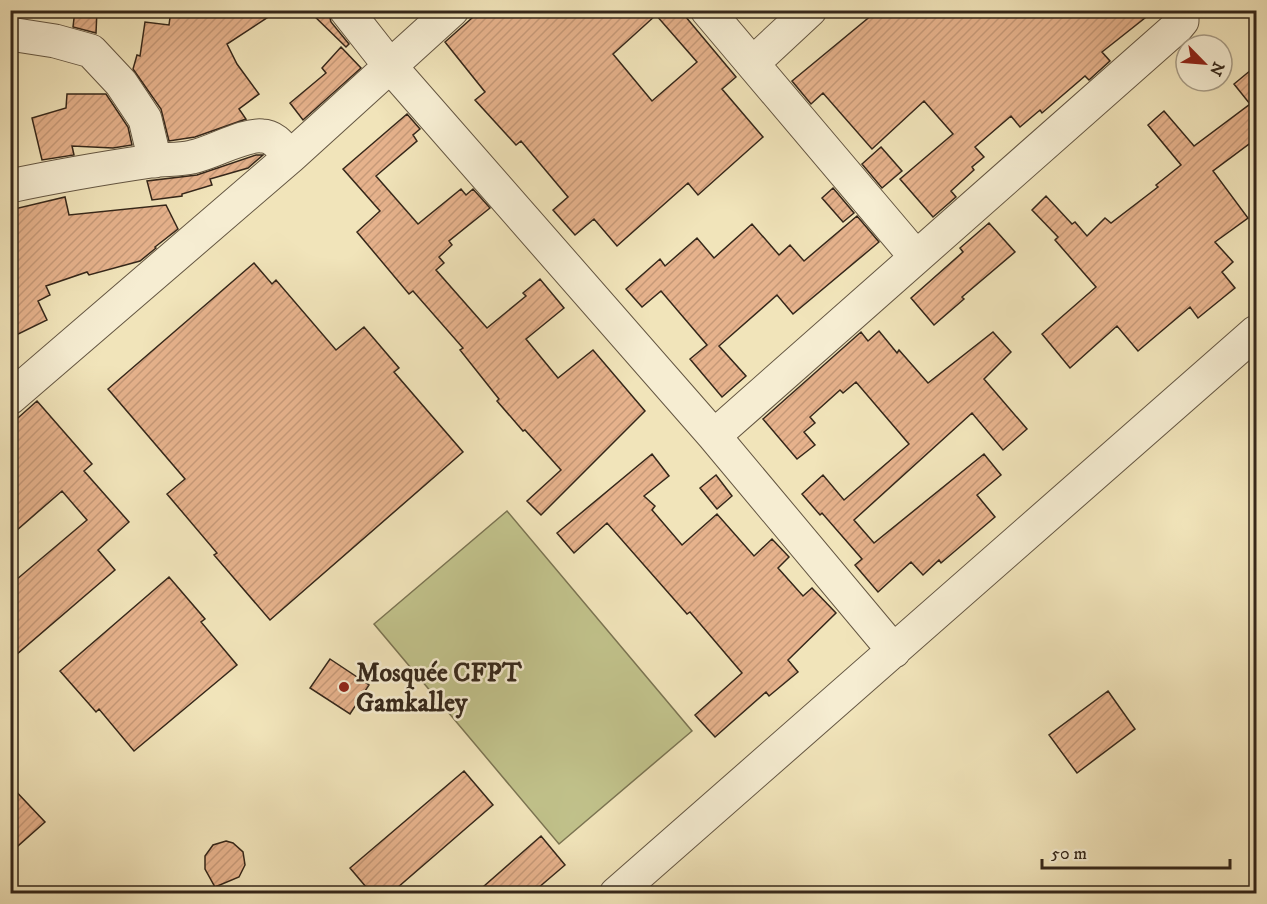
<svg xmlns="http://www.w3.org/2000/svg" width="1267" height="904" viewBox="0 0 1267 904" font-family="'IM FELL DW Pica',serif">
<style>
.grass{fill:#c1c28b;stroke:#7b7452;stroke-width:1.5}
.building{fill:url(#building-hatch);stroke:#35271a;stroke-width:1.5;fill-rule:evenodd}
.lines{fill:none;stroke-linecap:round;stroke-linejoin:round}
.minor-casing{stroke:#645642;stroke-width:35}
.minor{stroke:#f6edd2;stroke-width:33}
.poi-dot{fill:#8f2418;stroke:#f6edd2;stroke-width:2}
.labels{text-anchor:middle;stroke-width:5;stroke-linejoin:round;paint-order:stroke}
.poi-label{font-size:26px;font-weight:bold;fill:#35271a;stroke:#f6edd2;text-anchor:start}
</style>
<defs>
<pattern id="building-hatch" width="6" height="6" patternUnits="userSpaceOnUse" patternTransform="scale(1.5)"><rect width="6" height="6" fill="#e6b28c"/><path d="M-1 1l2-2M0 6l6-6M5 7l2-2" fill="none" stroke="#c69978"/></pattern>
</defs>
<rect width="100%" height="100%" fill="#f1e4ba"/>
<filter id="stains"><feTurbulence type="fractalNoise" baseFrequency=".00333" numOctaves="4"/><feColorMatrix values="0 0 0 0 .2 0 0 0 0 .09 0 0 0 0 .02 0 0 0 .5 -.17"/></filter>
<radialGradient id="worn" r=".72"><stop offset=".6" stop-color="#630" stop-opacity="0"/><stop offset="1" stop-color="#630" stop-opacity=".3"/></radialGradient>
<path class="grass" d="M 507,511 L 692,731 L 559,844 L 374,624 Z"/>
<path class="building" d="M 75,10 L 97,10 L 96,33 L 73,27 Z
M 171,10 L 279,10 L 227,44 L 237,64 L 259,94 L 239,109 L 246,119 L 195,137 L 169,141 L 161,109 L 133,69 L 137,55 L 140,56 L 145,22 L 169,25 Z
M 308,10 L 328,10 L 331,22 L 349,44 L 346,47 Z
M 481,10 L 680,10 L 736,77 L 722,89 L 763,137 L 698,195 L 688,183 L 617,246 L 594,219 L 575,235 L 553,210 L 568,197 L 521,141 L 516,145 L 475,100 L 485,92 L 445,42 ZM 656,15 L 697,62 L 652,101 L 613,54 Z
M 878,10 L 1155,10 L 1102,52 L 1110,61 L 1089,80 L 1085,76 L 1042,113 L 1040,110 L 1020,127 L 1011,116 L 975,147 L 984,157 L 972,167 L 974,170 L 951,191 L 956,197 L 933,217 L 900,179 L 953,134 L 924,101 L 872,149 L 823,93 L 811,104 L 792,81 Z
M 341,47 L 361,68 L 303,120 L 290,103 L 326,73 L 322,68 Z
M 1257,65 L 1257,138 L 1213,171 L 1248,218 L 1215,242 L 1233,262 L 1222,272 L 1235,288 L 1198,318 L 1190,307 L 1138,351 L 1117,326 L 1070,368 L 1042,334 L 1096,287 L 1055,240 L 1058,237 L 1032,210 L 1046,196 L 1072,224 L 1075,222 L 1087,236 L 1105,218 L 1111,223 L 1158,187 L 1156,185 L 1181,165 L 1148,125 L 1164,111 L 1194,146 L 1250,104 L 1234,84 Z
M 67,94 L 106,94 L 128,127 L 132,145 L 113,148 L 72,146 L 74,155 L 42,160 L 32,118 L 66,108 Z
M 407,114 L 420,129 L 413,135 L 417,141 L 376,176 L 418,224 L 461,189 L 466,195 L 473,189 L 490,208 L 449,241 L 452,245 L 439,257 L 444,263 L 436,270 L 487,328 L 526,296 L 523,293 L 540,279 L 564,308 L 526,339 L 558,378 L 593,350 L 645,411 L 541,515 L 527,501 L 561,470 L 525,430 L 523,431 L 497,401 L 499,399 L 460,350 L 463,348 L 413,291 L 409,294 L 357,232 L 380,211 L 343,169 Z
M 881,147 L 902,171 L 882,188 L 862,164 Z
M 256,155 L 263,155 L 248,168 L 210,179 L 212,185 L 182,194 L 182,196 L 152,200 L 147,181 L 197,175 Z
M 833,188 L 854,213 L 843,222 L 822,198 Z
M 65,197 L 69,215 L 166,205 L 178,229 L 155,247 L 156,248 L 140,261 L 89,275 L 87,272 L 46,286 L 50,295 L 38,301 L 47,320 L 10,338 L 10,210 Z
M 857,216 L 879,242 L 793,314 L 777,295 L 719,346 L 746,376 L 722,397 L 690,359 L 707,345 L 661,291 L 642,307 L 626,289 L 660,259 L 665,266 L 697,238 L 714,258 L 752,224 L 779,255 L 790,245 L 804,261 Z
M 989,223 L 1015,252 L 962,297 L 964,299 L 934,325 L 911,298 L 963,252 L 960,248 Z
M 254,263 L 272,284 L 276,280 L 336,350 L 364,327 L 399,368 L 394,372 L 463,452 L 270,620 L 214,555 L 217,553 L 167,494 L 185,479 L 108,389 Z
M 879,331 L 897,353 L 899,350 L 928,383 L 993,332 L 1011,352 L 984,379 L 1027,429 L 1003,450 L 972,413 L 854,520 L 874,543 L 984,454 L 1001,475 L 977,495 L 995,517 L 941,563 L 939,560 L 923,575 L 911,562 L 878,592 L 855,565 L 862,559 L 822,513 L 820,515 L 802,494 L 823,475 L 844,500 L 909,444 L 856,382 L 843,393 L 840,390 L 810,417 L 815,423 L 804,432 L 815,445 L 797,459 L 763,419 L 861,332 L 868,341 Z
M 37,401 L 92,464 L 84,471 L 129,522 L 98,550 L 115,570 L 10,660 L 10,585 L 87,520 L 62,491 L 10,536 L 10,425 Z
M 652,454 L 669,476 L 644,496 L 655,506 L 652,510 L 682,545 L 717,514 L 754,556 L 772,539 L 789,557 L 778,568 L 803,596 L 812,588 L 836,613 L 788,660 L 798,672 L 769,696 L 766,692 L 715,737 L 695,715 L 742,673 L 690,612 L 687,614 L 607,523 L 574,553 L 557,533 Z
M 716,475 L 732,496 L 717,509 L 700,488 Z
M 169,577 L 205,619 L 201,622 L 237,665 L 134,751 L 99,709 L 96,712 L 60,671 Z
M 330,659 L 369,685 L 350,714 L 310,688 Z
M 1108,691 L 1135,729 L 1077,773 L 1049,735 Z
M 464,771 L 493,805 L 390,894 L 372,894 L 350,868 Z
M 10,785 L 45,822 L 10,853 Z
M 541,836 L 565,865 L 531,894 L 475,894 Z
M 226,841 L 233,843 L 243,852 L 245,865 L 239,877 L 215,887 L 205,869 L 205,856 L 213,845 Z"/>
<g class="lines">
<g class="minor-casing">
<path id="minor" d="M 346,10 L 390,66 L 714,436
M 707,10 L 916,257
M 10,34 L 55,41 L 91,51 L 121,83 L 145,119 L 155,161
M 753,63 L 810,10
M 10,186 C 57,176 104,168 151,161 C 165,159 179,160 192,157 C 213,153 243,134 262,136 C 275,136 282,148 290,157
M 10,398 L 290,157 L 452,10
M 894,651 L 714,436 L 1177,27 L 1182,21 L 1182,10
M 616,894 L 1256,332"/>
</g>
<use href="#minor" class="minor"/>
</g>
<circle class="poi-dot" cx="344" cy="687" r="6"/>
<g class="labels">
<g class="poi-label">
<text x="356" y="681">Mosquée CFPT<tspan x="356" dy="30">Gamkalley</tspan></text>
</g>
</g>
<rect width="1267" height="904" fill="none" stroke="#f1e4ba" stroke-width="36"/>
<rect x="12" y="12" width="1243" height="880" fill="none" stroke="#35271a" stroke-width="3"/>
<rect x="18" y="18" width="1231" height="868" fill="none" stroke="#35271a" stroke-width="1.5"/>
<g transform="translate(1204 63) rotate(115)"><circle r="28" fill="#f6edd2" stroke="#a99e88" stroke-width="1.5"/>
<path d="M0-4.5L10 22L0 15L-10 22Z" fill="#8f2418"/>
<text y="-9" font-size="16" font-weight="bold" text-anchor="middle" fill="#35271a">N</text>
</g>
<path d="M1042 859v9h188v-9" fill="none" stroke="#35271a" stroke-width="3"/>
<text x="1051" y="859" font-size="18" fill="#35271a" stroke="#f6edd2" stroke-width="4.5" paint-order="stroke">50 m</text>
<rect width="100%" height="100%" filter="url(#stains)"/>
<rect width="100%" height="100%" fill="url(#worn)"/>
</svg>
